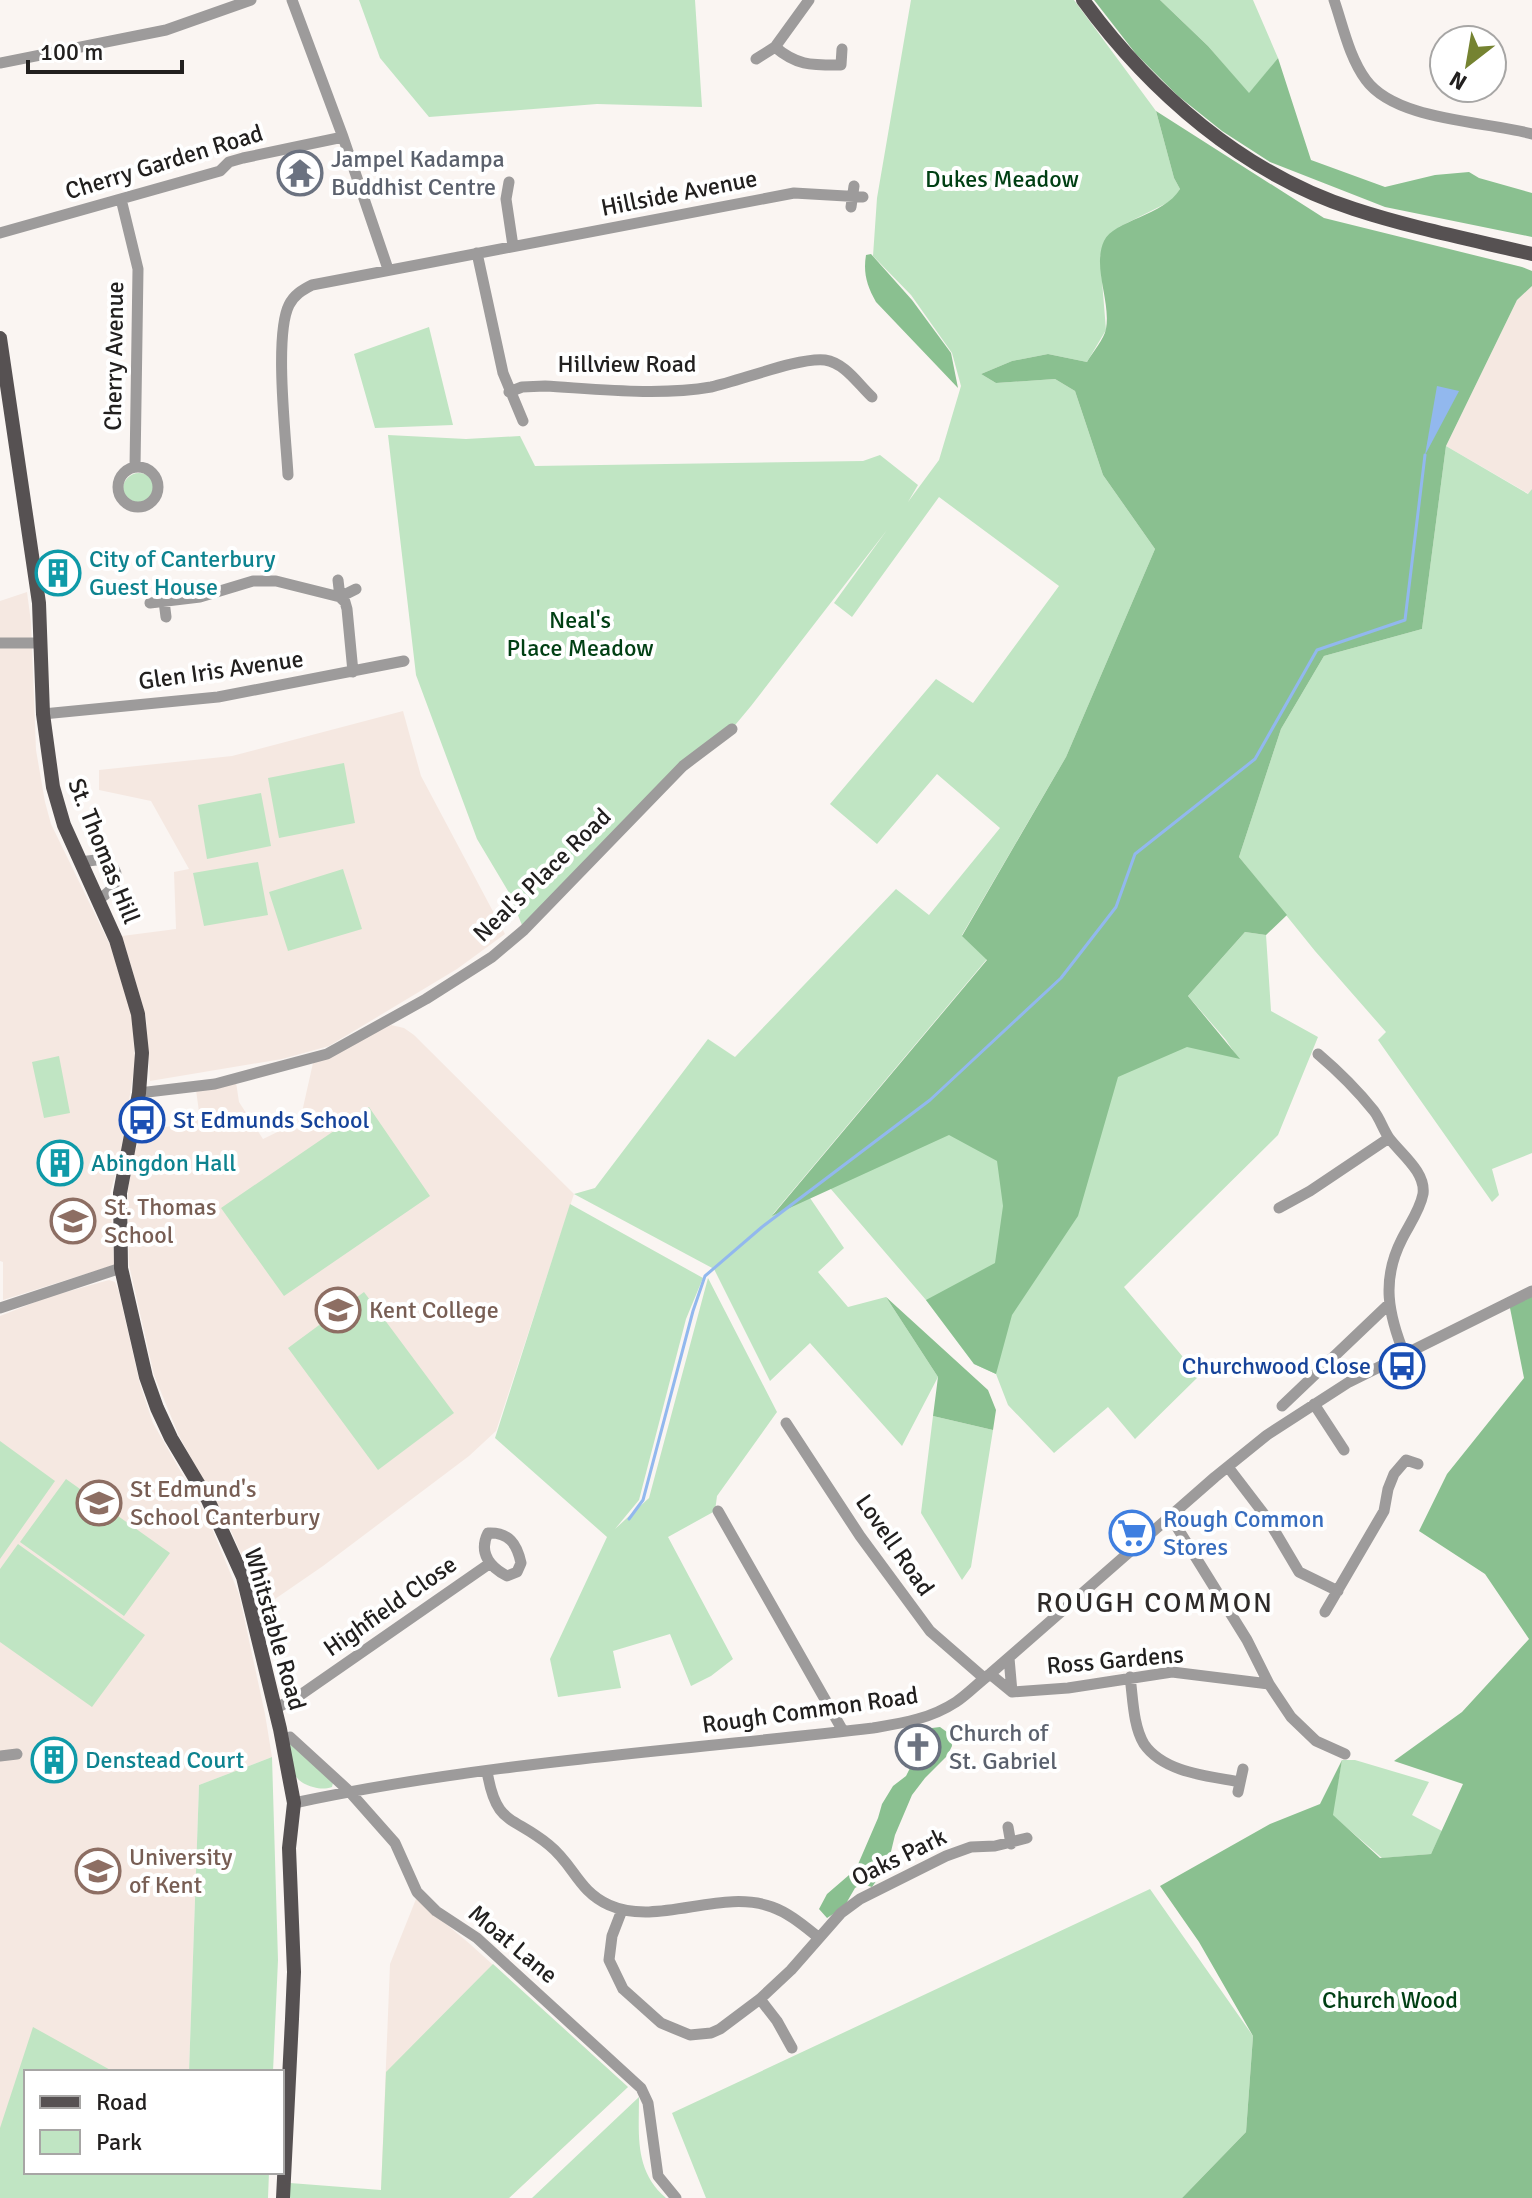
<svg xmlns="http://www.w3.org/2000/svg" width="1532" height="2198" viewBox="0 0 1532 2198" font-family="Signika,sans-serif">
<style>
.built{fill:#f5e8e1}
.green{fill:#c0e5c3}
.forest{fill:#8ac090}
.water{fill:#92b8ee}
.lines{fill:none;stroke-linecap:round;stroke-linejoin:round}
.stream{stroke:#92b8ee;stroke-width:3}
.minor{stroke:#9d9b9b;stroke-width:11}
.major{stroke:#565152;stroke-width:14}
.labels{text-anchor:middle;stroke-width:8;stroke-linejoin:round;paint-order:stroke}
.worship-label{font-size:24px;fill:#5b616d;stroke:#fff;text-anchor:start}
.street-label{font-size:24px;fill:#22201f;stroke:#fff}
.park-label{font-size:24px;fill:#003f13;stroke:#fff}
.culture-label{font-size:24px;fill:#0d838f;stroke:#fff;text-anchor:start}
.transit-label{font-size:24px;fill:#164399;stroke:#fff;text-anchor:start}
.education-label{font-size:24px;fill:#785e54;stroke:#fff;text-anchor:start}
.shop-label{font-size:24px;fill:#366cbe;stroke:#fff;text-anchor:start}
.quarter-label{font-size:28px;letter-spacing:2px;fill:#2f2b29;stroke:#fff}
</style>
<rect width="100%" height="100%" fill="#faf5f2"/>
<path class="built" d="M 1532,286 L 1532,489 L 1529,494 L 1446,446 L 1517,300 Z
M 27,592 L 31,622 L 36,750 L 45,802 L 51,824 L 111,947 L 132,1016 L 135,1063 L 120,1157 L 110,1194 L 114,1265 L 3,1300 L 3,1262 L 0,1261 L 0,601 Z
M 403,711 L 421,776 L 505,934 L 457,969 L 329,1046 L 282,1059 L 150,1081 L 146,1017 L 122,936 L 176,929 L 174,872 L 189,869 L 151,801 L 99,790 L 99,770 L 232,756 Z
M 391,1025 L 404,1028 L 414,1035 L 574,1194 L 496,1431 L 469,1456 L 323,1566 L 259,1610 L 250,1575 L 232,1533 L 179,1436 L 154,1375 L 129,1265 L 128,1190 L 134,1153 L 152,1112 L 162,1128 L 200,1119 L 196,1090 L 236,1082 L 239,1102 L 263,1139 L 300,1121 L 313,1063 Z
M 109,1280 L 115,1282 L 119,1292 L 140,1384 L 153,1423 L 208,1519 L 239,1594 L 265,1714 L 272,1757 L 199,1785 L 189,2072 L 26,2072 L 26,2172 L 0,2198 L 0,1316 L 48,1297 Z
M 416,1899 L 470,1944 L 628,2087 L 509,2198 L 381,2190 L 390,1964 Z"/>
<path class="green" d="M 359,0 L 695,0 L 702,107 L 597,104 L 429,117 L 380,58 Z
M 911,0 L 1074,0 L 1156,111 L 1174,178 L 1180,189 L 1173,200 L 1119,227 L 1100,256 L 1106,330 L 1087,362 L 1048,354 L 1012,361 L 981,374 L 996,383 L 1055,379 L 1075,391 L 1103,475 L 1155,549 L 1066,757 L 962,935 L 987,959 L 773,1214 L 810,1198 L 844,1248 L 818,1272 L 848,1307 L 886,1297 L 938,1377 L 902,1446 L 810,1343 L 770,1381 L 714,1269 L 574,1194 L 595,1188 L 708,1039 L 735,1057 L 896,889 L 929,915 L 1000,828 L 937,774 L 877,844 L 830,804 L 936,679 L 973,703 L 1059,586 L 939,497 L 852,617 L 834,603 L 887,530 L 751,706 L 726,736 L 704,748 L 524,930 L 508,891 L 477,839 L 416,675 L 388,435 L 466,439 L 520,436 L 535,466 L 863,461 L 880,455 L 918,485 L 908,502 L 939,460 L 961,386 L 952,353 L 911,295 L 873,256 L 877,198 Z
M 1160,0 L 1253,0 L 1278,58 L 1249,94 L 1208,46 Z
M 429,327 L 453,425 L 375,428 L 354,354 Z
M 1446,446 L 1528,494 L 1532,489 L 1532,1153 L 1492,1169 L 1499,1195 L 1492,1202 L 1378,1040 L 1386,1032 L 1315,951 L 1239,857 L 1281,729 L 1324,656 L 1422,629 Z
M123 489a16 16 0 1 1 32 0a16 16 0 1 1-32 0Z
M 344,763 L 355,823 L 279,838 L 268,778 Z
M 261,793 L 271,846 L 207,859 L 198,805 Z
M 258,862 L 268,915 L 204,926 L 193,873 Z
M 343,869 L 362,929 L 288,951 L 269,892 Z
M 1245,932 L 1266,935 L 1271,1011 L 1318,1037 L 1278,1135 L 1124,1287 L 1199,1376 L 1135,1439 L 1108,1407 L 1054,1453 L 1008,1405 L 996,1374 L 974,1364 L 926,1300 L 830,1188 L 953,1118 L 1070,984 L 1238,1058 L 1226,1040 L 1188,996 Z
M 59,1056 L 70,1113 L 44,1118 L 32,1062 Z
M 369,1107 L 430,1196 L 284,1296 L 221,1208 Z
M 570,1204 L 703,1278 L 686,1319 L 639,1500 L 615,1529 L 649,1498 L 708,1278 L 777,1412 L 717,1496 L 715,1511 L 668,1537 L 733,1659 L 711,1676 L 691,1686 L 670,1634 L 613,1651 L 621,1688 L 558,1697 L 550,1659 L 607,1537 L 495,1438 Z
M 364,1292 L 454,1413 L 378,1470 L 288,1348 Z
M 933,1416 L 993,1430 L 971,1567 L 962,1580 L 921,1513 Z
M 0,1441 L 55,1481 L 0,1559 Z
M 66,1479 L 170,1553 L 124,1616 L 20,1542 Z
M 18,1544 L 145,1635 L 92,1707 L 0,1642 L 0,1569 Z
M 287,1740 L 333,1783 L 332,1787 C 325,1789 321,1789 313,1787 C 288,1780 291,1763 287,1740 Z
M 272,1757 L 278,1960 L 273,2072 L 189,2072 L 199,1785 Z
M 1342,1760 L 1355,1760 L 1429,1782 L 1412,1815 L 1442,1831 L 1431,1854 L 1382,1858 L 1332,1815 Z
M 1150,1889 L 1253,2036 L 1246,2132 L 1182,2198 L 706,2198 L 672,2113 Z
M 493,1964 L 628,2087 L 509,2198 L 289,2198 L 290,2183 L 381,2190 L 386,2072 Z
M 33,2027 L 114,2072 L 26,2072 L 26,2172 L 269,2172 L 268,2198 L 0,2198 L 0,2128 Z
M 639,2097 C 639,2134 634,2171 666,2198 L 532,2198 Z"/>
<path class="forest" d="M 1094,0 L 1160,0 L 1208,46 L 1249,93 L 1278,58 L 1311,160 L 1385,187 L 1435,175 L 1469,172 L 1479,178 L 1532,193 L 1532,237 L 1385,207 L 1270,162 L 1222,131 L 1177,95 L 1136,54 Z
M 1156,111 L 1324,218 L 1522,267 L 1532,271 L 1532,286 L 1517,300 L 1446,446 L 1422,629 L 1324,656 L 1281,729 L 1239,857 L 1287,915 L 1266,935 L 1245,932 L 1188,996 L 1240,1059 L 1187,1047 L 1118,1077 L 1078,1216 L 1012,1315 L 996,1374 L 974,1364 L 926,1300 L 995,1263 L 1003,1206 L 997,1161 L 949,1135 L 772,1216 L 987,960 L 962,936 L 1066,757 L 1155,549 L 1103,475 L 1075,391 L 1055,379 L 996,383 L 981,374 L 1012,361 L 1048,354 L 1087,362 C 1093,352 1104,339 1106,329 C 1111,301 1092,267 1104,241 C 1114,220 1164,216 1180,189 L 1174,178 Z
M 871,254 L 912,300 L 951,353 L 958,388 L 876,302 C 867,286 863,273 866,255 Z
M 1532,1291 L 1532,2198 L 1182,2198 L 1246,2132 L 1253,2036 L 1199,1942 L 1160,1886 L 1270,1824 L 1320,1804 L 1342,1760 L 1333,1815 L 1380,1858 L 1431,1854 L 1463,1784 L 1394,1761 L 1462,1712 L 1529,1639 L 1485,1574 L 1419,1531 L 1447,1474 L 1524,1378 L 1509,1303 Z
M 886,1297 L 988,1390 L 996,1410 L 993,1430 L 933,1416 L 938,1377 Z
M 940,1727 L 951,1735 L 952,1746 L 947,1756 L 925,1778 L 912,1795 L 895,1835 L 888,1864 L 872,1887 L 862,1884 L 855,1888 L 844,1907 L 827,1918 L 819,1909 L 827,1894 L 856,1869 L 878,1818 L 882,1804 L 893,1786 L 906,1776 L 912,1764 L 915,1740 L 924,1729 Z"/>
<path class="water" d="M 1437,386 L 1459,391 L 1425,455 Z"/>
<g class="lines">
<path class="stream" d="M 629,1519 L 643,1500 L 693,1311 L 705,1276 L 762,1227 L 930,1100 L 1061,978 L 1116,907 L 1135,854 L 1255,759 L 1317,650 L 1405,620 L 1425,455"/>
<path class="minor" d="M 292,0 L 343,137 L 388,269
M 1334,0 C 1343,26 1349,57 1366,80 C 1396,121 1486,121 1532,134
M 775,47 C 797,66 812,65 841,65 L 842,49
M 756,59 L 775,47 L 809,0
M 0,63 L 166,30 L 251,0
M 509,182 L 506,199 L 513,246
M 121,199 L 138,269 L 135,467
M 851,207 L 854,186
M 0,233 L 220,171 L 229,162 L 243,158 L 343,137
M 477,253 L 503,373 L 523,421
M 509,392 L 522,387 L 545,386 C 597,389 659,396 711,387 C 740,381 799,357 825,360 C 845,363 858,384 872,397
M118 487a20 20 0 1 1 40 0a20 20 0 1 1-40 0Z
M 288,475 C 286,438 274,335 289,305 C 294,295 302,290 312,285 L 794,193 L 863,197
M 338,580 L 340,597 L 356,589
M 164,601 L 166,617
M 150,603 L 200,597 L 253,581 L 276,581 L 340,597 L 345,602 L 347,609 L 353,672
M 0,643 L 40,643
M 43,714 L 218,697 L 404,661
M 80,862 L 104,859 C 126,875 116,888 98,900
M 1318,1054 C 1338,1071 1358,1091 1374,1111 C 1380,1119 1383,1129 1389,1138 C 1401,1154 1426,1172 1423,1194 C 1420,1210 1409,1225 1402,1239 C 1381,1280 1388,1314 1405,1356
M 139,1093 L 215,1084 L 327,1054 L 426,999 L 492,957 L 524,930 L 683,766 L 732,729
M 1279,1208 L 1310,1191 L 1389,1138
M 0,1308 L 121,1268
M 1314,1404 L 1344,1450
M 1282,1406 L 1389,1304
M 786,1423 L 860,1536 L 930,1631 L 984,1678
M 1228,1467 L 1267,1518 L 1299,1572 L 1338,1591
M 718,1511 L 843,1731
M 1170,1516 L 1247,1640 L 1269,1684 L 1291,1717 L 1316,1741 L 1345,1754
M 488,1533 C 509,1532 517,1544 521,1563 L 517,1572 L 507,1576 C 490,1567 478,1553 488,1533 Z
M 1325,1612 L 1384,1511 L 1388,1489 L 1394,1474 L 1406,1460 L 1418,1464
M 1009,1658 L 1012,1692
M 990,1674 L 1012,1692 L 1068,1688 L 1172,1672 L 1269,1684
M 1130,1677 C 1133,1698 1133,1726 1144,1744 C 1164,1773 1209,1776 1240,1782
M 274,1709 L 296,1698 L 489,1564
M 290,1737 L 349,1791 L 395,1843 L 417,1892 L 436,1911 L 477,1938 L 641,2088 L 648,2103 L 658,2176 L 676,2198
M 0,1756 L 17,1754
M 487,1771 C 496,1826 512,1815 549,1845 C 574,1865 578,1891 609,1905 C 658,1927 721,1888 772,1907 C 789,1913 804,1926 818,1937
M 1238,1792 L 1243,1769
M 294,1803 C 485,1762 680,1751 873,1728 C 903,1723 930,1719 956,1702 C 968,1694 978,1683 990,1674 L 1215,1477 L 1267,1435 L 1349,1382 L 1532,1291
M 1008,1827 L 1011,1844
M 622,1910 L 612,1936 L 609,1960 L 623,1989 L 661,2023 L 690,2035 L 711,2033 L 720,2029 L 760,1999 L 791,1970 L 841,1913 L 860,1899 L 946,1856 L 971,1847 L 995,1846 L 1027,1838
M 760,1999 L 777,2021 L 792,2048"/>
<path class="major" d="M 1083,0 C 1150,92 1244,174 1354,209 C 1412,228 1473,240 1532,254
M 0,338 L 39,603 L 43,714 L 53,787 L 64,825 L 116,940 L 138,1014 L 142,1053 L 139,1093 L 120,1193 L 121,1268 L 146,1377 L 157,1408 L 171,1438 L 208,1500 L 243,1577 L 280,1729 L 294,1803 L 289,1848 L 294,1972 L 292,2019 L 283,2198"/>
</g>
<defs>
<g id="temple-ring" transform="scale(2.3)"><circle r="9.5" fill="#fff" stroke="#6b7280" stroke-width="1.5"/><path d="M0-6L5-2H3V0L6.5 2.5H4V6H1.5V3h-3V6H-4V2.5H-6.5L-3 0V-2H-5Z" fill="#6b7280"/></g>
<g id="building-ring" transform="scale(2.3)"><circle r="9.5" fill="#fff" stroke="#0f9aa8" stroke-width="1.5"/><path d="M-4-6H4V6H1V3H-1V6H-4ZM-2.5-4.3h1.7v1.8h-1.7ZM.8-4.3h1.7v1.8H.8ZM-2.5-1h1.7V.8h-1.7ZM.8-1h1.7V.8H.8Z" fill="#0f9aa8"/></g>
<g id="bus-ring" transform="scale(2.3)"><circle r="9.5" fill="#fff" stroke="#1a4fb4" stroke-width="1.5"/><path d="M-5-6H5V4H4V6H2V4H-2V6H-4V4H-5ZM-3.5-4V0h7V-4ZM-3.5 1.2v1.5H-2V1.2ZM2 1.2v1.5H3.5V1.2Z" fill="#1a4fb4"/></g>
<g id="school-ring" transform="scale(2.3)"><circle r="9.5" fill="#fff" stroke="#8d6e63" stroke-width="1.5"/><path d="M0-5L7-2L0 1L-7-2ZM-4 1L0 2.5L4 1V4Q0 6-4 4Z" fill="#8d6e63"/></g>
<g id="supermarket-ring" transform="scale(2.3)"><circle r="9.5" fill="#fff" stroke="#3f7fe0" stroke-width="1.5"/><path d="M-6-5.5h2.5l.6 2H6L4.5 2H-2.5L-4.4-4H-6ZM-1.5 3.2a1.3 1.3 0 1 0 .1 0ZM3 3.2a1.3 1.3 0 1 0 .1 0Z" fill="#3f7fe0"/></g>
<g id="church-ring" transform="scale(2.3)"><circle r="9.5" fill="#fff" stroke="#6b7280" stroke-width="1.5"/><path d="M-1.2-6h2.4v3.5h3.3v2.4h-3.3V6h-2.4V-.1h-3.3v-2.4h3.3Z" fill="#6b7280"/></g>
<g id="university-ring" transform="scale(2.3)"><circle r="9.5" fill="#fff" stroke="#8d6e63" stroke-width="1.5"/><path d="M0-5L7-2L0 1L-7-2ZM-4 1L0 2.5L4 1V4Q0 6-4 4Z" fill="#8d6e63"/></g>
</defs>
<g fill-rule="evenodd">
<use href="#temple-ring" x="300" y="173"/>
<use href="#building-ring" x="58" y="573"/>
<use href="#bus-ring" x="142" y="1120"/>
<use href="#building-ring" x="60" y="1163"/>
<use href="#school-ring" x="73" y="1221"/>
<use href="#school-ring" x="338" y="1310"/>
<use href="#bus-ring" x="1402" y="1366"/>
<use href="#school-ring" x="99" y="1503"/>
<use href="#supermarket-ring" x="1132" y="1533"/>
<use href="#church-ring" x="918" y="1747"/>
<use href="#building-ring" x="54" y="1760"/>
<use href="#university-ring" x="98" y="1871"/>
</g>
<g class="labels">
<g class="worship-label">
<text x="331" y="167">Jampel Kadampa<tspan x="331" dy="28">Buddhist Centre</tspan></text>
<text x="949" y="1741">Church of<tspan x="949" dy="28">St. Gabriel</tspan></text>
</g>
<g class="street-label">
<text transform="translate(164 162) rotate(-17)" y="8">Cherry Garden Road</text>
<text transform="translate(679 193) rotate(-11)" y="8">Hillside Avenue</text>
<text transform="translate(114 356) rotate(-89)" y="8">Cherry Avenue</text>
<text x="627" y="372">Hillview Road</text>
<text transform="translate(221 670) rotate(-8)" y="8">Glen Iris Avenue</text>
<text transform="translate(104 851) rotate(68)" y="8">St. Thomas Hill</text>
<text transform="translate(542 875) rotate(-44)" y="8">Neal's Place Road</text>
<text transform="translate(895 1545) rotate(55)" y="8">Lovell Road</text>
<text transform="translate(390 1606) rotate(-35)" y="8">Highfield Close</text>
<text transform="translate(275 1629) rotate(74)" y="8">Whitstable Road</text>
<text transform="translate(1115 1660) rotate(-5)" y="8">Ross Gardens</text>
<text transform="translate(810 1710) rotate(-8)" y="8">Rough Common Road</text>
<text transform="translate(899 1857) rotate(-26)" y="8">Oaks Park</text>
<text transform="translate(513 1944) rotate(40)" y="8">Moat Lane</text>
</g>
<g class="park-label">
<text x="1002" y="187">Dukes Meadow</text>
<text x="580" y="628">Neal's<tspan x="580" dy="28">Place Meadow</tspan></text>
<text x="1390" y="2008">Church Wood</text>
</g>
<g class="culture-label">
<text x="89" y="567">City of Canterbury<tspan x="89" dy="28">Guest House</tspan></text>
<text x="91" y="1171">Abingdon Hall</text>
<text x="85" y="1768">Denstead Court</text>
</g>
<g class="transit-label">
<text x="173" y="1128">St Edmunds School</text>
<text x="1371" y="1374" text-anchor="end">Churchwood Close</text>
</g>
<g class="education-label">
<text x="104" y="1215">St. Thomas<tspan x="104" dy="28">School</tspan></text>
<text x="369" y="1318">Kent College</text>
<text x="130" y="1497">St Edmund's<tspan x="130" dy="28">School Canterbury</tspan></text>
<text x="129" y="1865">University<tspan x="129" dy="28">of Kent</tspan></text>
</g>
<g class="shop-label">
<text x="1163" y="1527">Rough Common<tspan x="1163" dy="28">Stores</tspan></text>
</g>
<g class="quarter-label">
<text x="1155" y="1612">ROUGH COMMON</text>
</g>
</g>
<rect x="24" y="2070" width="260" height="104" fill="#ffffff" stroke="#a7a6a5" stroke-width="2"/>
<rect x="40" y="2096" width="40" height="12" fill="#565152" stroke="#a7a6a5" stroke-width="2"/>
<text x="96" y="2110" font-size="24" fill="#22201f">Road</text>
<rect x="40" y="2130" width="40" height="24" fill="#c0e5c3" stroke="#a7a6a5" stroke-width="2"/>
<text x="96" y="2150" font-size="24" fill="#22201f">Park</text>
<g transform="translate(1468 64) rotate(211)"><circle r="38" fill="#ffffff" stroke="#a7a6a5" stroke-width="2"/>
<path d="M0-6L14 30L0 20L-14 30Z" fill="#758331"/>
<text y="-12" font-size="22" font-weight="bold" text-anchor="middle" fill="#22201f">N</text>
</g>
<path d="M28 60v12h154v-12" fill="none" stroke="#22201f" stroke-width="4"/>
<text x="40" y="60" font-size="24" fill="#22201f" stroke="#ffffff" stroke-width="6" paint-order="stroke">100 m</text>
</svg>
